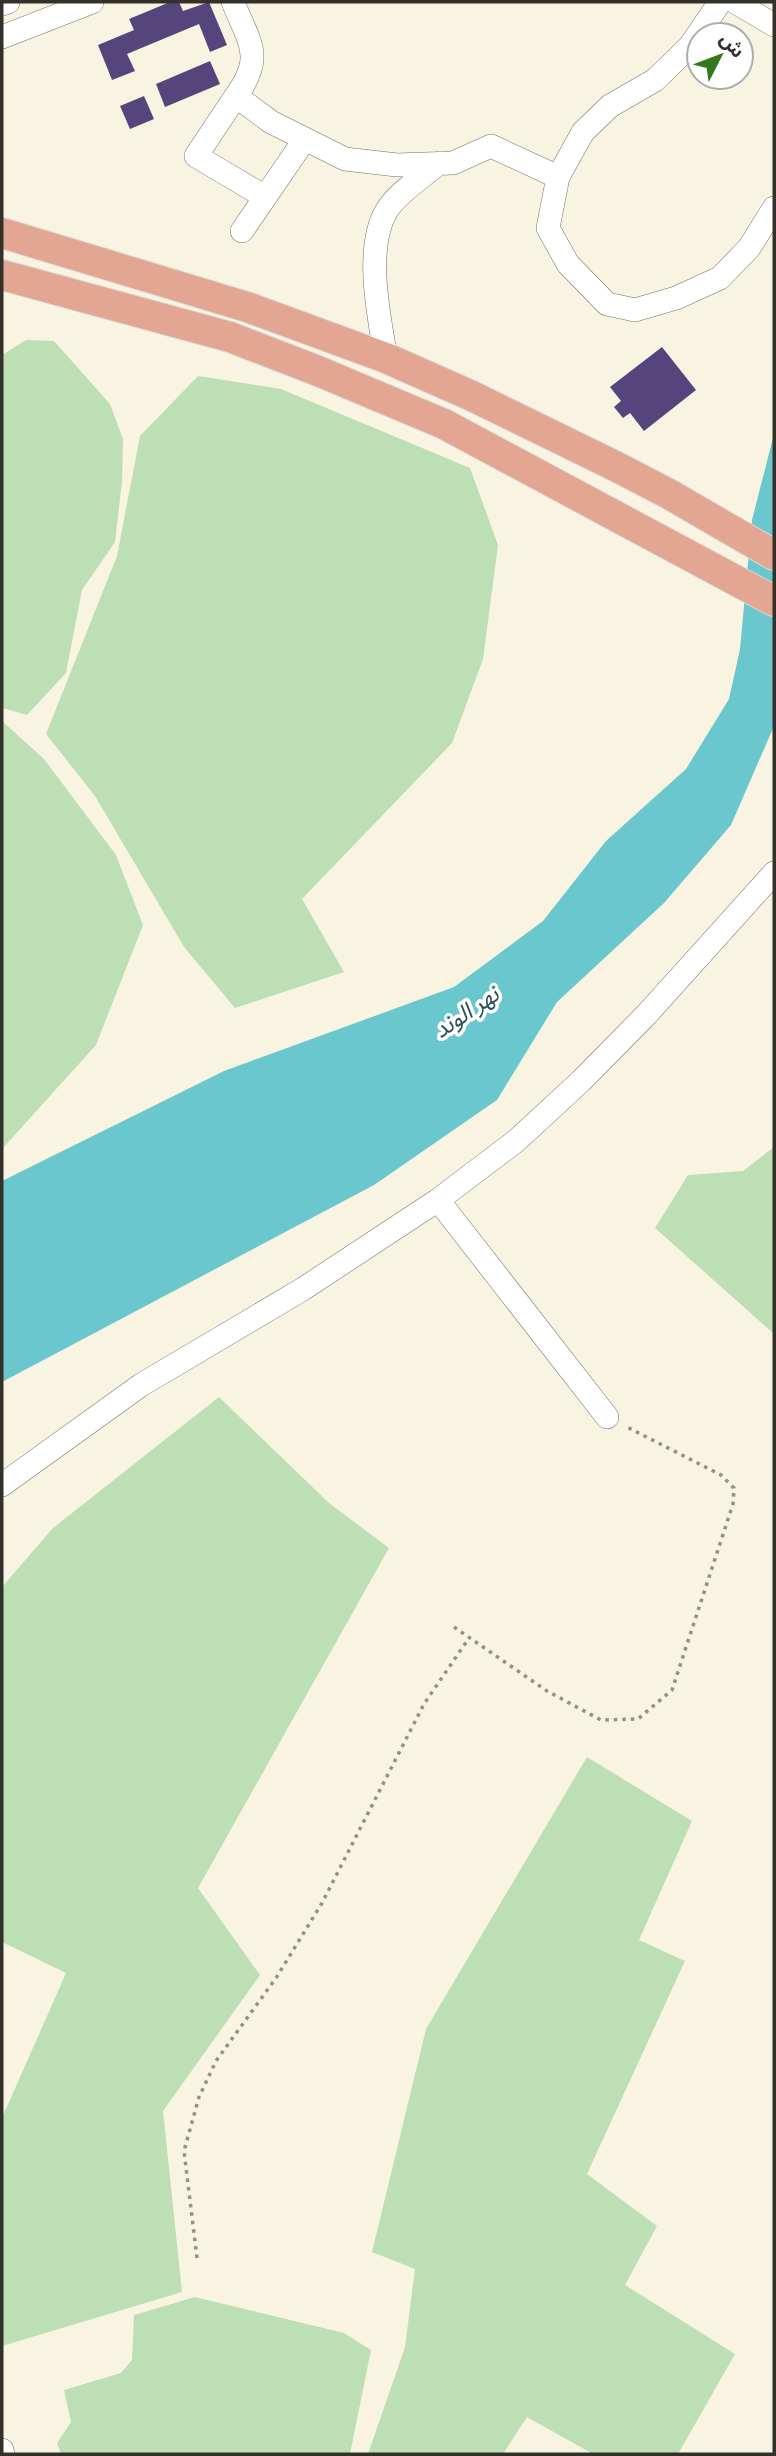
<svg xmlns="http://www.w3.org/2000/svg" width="776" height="2456" viewBox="0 0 776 2456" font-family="Signika,'Noto Sans Arabic',sans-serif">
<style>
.green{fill:#bddfb5}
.water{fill:#6ac7cd}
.building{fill:#54457c}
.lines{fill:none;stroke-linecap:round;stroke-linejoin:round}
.minor-casing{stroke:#746f60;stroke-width:24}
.major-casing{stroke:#dadad9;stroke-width:32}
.path{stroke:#949084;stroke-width:3.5;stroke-dasharray:3.5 5;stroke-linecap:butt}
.minor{stroke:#fff;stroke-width:23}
.major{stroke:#e3a692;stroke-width:30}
.labels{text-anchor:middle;stroke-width:7;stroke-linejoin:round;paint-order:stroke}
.water-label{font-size:23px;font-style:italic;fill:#285255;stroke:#fff}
</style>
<rect width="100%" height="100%" fill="#f9f4e2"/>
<path class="green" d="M 26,340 L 54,341 L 110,404 L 123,439 L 122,482 L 115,542 L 82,590 L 66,673 L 27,715 L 2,708 L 2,355 Z
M 198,376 L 281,389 L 470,468 L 498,545 L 483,659 L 452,743 L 302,899 L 344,972 L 235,1008 L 184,947 L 95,796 L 46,734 L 117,556 L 140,436 Z
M 2,721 L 44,759 L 116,855 L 143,925 L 96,1045 L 2,1149 Z
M 774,1147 L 774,1334 L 655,1228 L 688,1175 L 743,1171 Z
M 219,1397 L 329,1503 L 389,1548 L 198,1888 L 260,1975 L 163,2111 L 182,2292 L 2,2346 L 2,2118 L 66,1973 L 2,1942 L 2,1587 L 53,1528 Z
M 587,1757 L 692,1821 L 639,1940 L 685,1961 L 587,2174 L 657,2226 L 625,2285 L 735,2354 L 678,2454 L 593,2454 L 527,2417 L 503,2454 L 368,2454 L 405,2347 L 415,2269 L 372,2252 L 426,2029 Z
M 195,2297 L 344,2333 L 371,2350 L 350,2454 L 61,2454 L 57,2443 L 71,2422 L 64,2390 L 121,2373 L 132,2360 L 134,2315 Z"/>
<path class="water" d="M 774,434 L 774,726 L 731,825 L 664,903 L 557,1002 L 497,1100 L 374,1185 L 2,1382 L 2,1181 L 224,1071 L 454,987 L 543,921 L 606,841 L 686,769 L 729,699 L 740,649 L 752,520 Z"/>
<path class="building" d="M 170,2 L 179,2 L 183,11 L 209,2 L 227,45 L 210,52 L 199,24 L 127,54 L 135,71 L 112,80 L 98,45 L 134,30 L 129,19 Z
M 210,61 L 220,84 L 165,107 L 156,84 Z
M 144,96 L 154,119 L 130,129 L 120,106 Z
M 662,347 L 696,390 L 644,431 L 630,413 L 623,418 L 614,407 L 621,401 L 610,387 Z"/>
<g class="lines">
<g class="minor-casing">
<path id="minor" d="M 233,2 C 249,43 265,56 236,96 L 271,122 L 345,159 L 397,165 L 453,163 L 491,146 L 558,177
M 720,2 L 690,46 L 655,80 L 610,106 L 583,132 L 558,177 L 548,228 L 568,264 L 607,304 L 635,310 L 676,298 L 720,278 L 749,248 L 774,208
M 735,2 L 774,25
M 2,4 L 8,2
M 2,37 L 92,2
M 236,96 L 196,156 L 265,197
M 242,231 L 305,139
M 386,358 C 379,317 364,247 387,210 C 397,193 424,176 439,163
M 438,1200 L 607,1417
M 2,1485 L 141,1385 L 303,1289 L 438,1200 L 516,1141 L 581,1081 L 647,1014 L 774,873
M 2,2450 L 3,2454"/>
</g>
<g class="major-casing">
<path id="major" d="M 2,233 L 247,307 L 386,358 L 472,396 L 615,466 L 669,494 L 774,555
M 2,275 L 230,337 L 318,371 L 444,424 L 774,601"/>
</g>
<path class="path" d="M 454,1627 L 547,1691 L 601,1720 L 638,1719 L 672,1690 L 733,1504 L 734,1488 L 721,1475 L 625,1426
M 197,2258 L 184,2151 L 199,2097 L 216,2061 L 276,1978 L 322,1903 L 424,1704 L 469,1638"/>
<use href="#minor" class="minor"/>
<use href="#major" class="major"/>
</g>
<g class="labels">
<g class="water-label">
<text transform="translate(466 1012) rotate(-34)" y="8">نهر الوند</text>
</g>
</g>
<rect width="776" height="2456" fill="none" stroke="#33312a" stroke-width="7"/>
<g transform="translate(720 56) rotate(48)"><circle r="33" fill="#ffffff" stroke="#adadaa" stroke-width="2"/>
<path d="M0-5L12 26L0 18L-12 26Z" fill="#33781a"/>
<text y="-10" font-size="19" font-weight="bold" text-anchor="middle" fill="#33312a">ش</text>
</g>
</svg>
